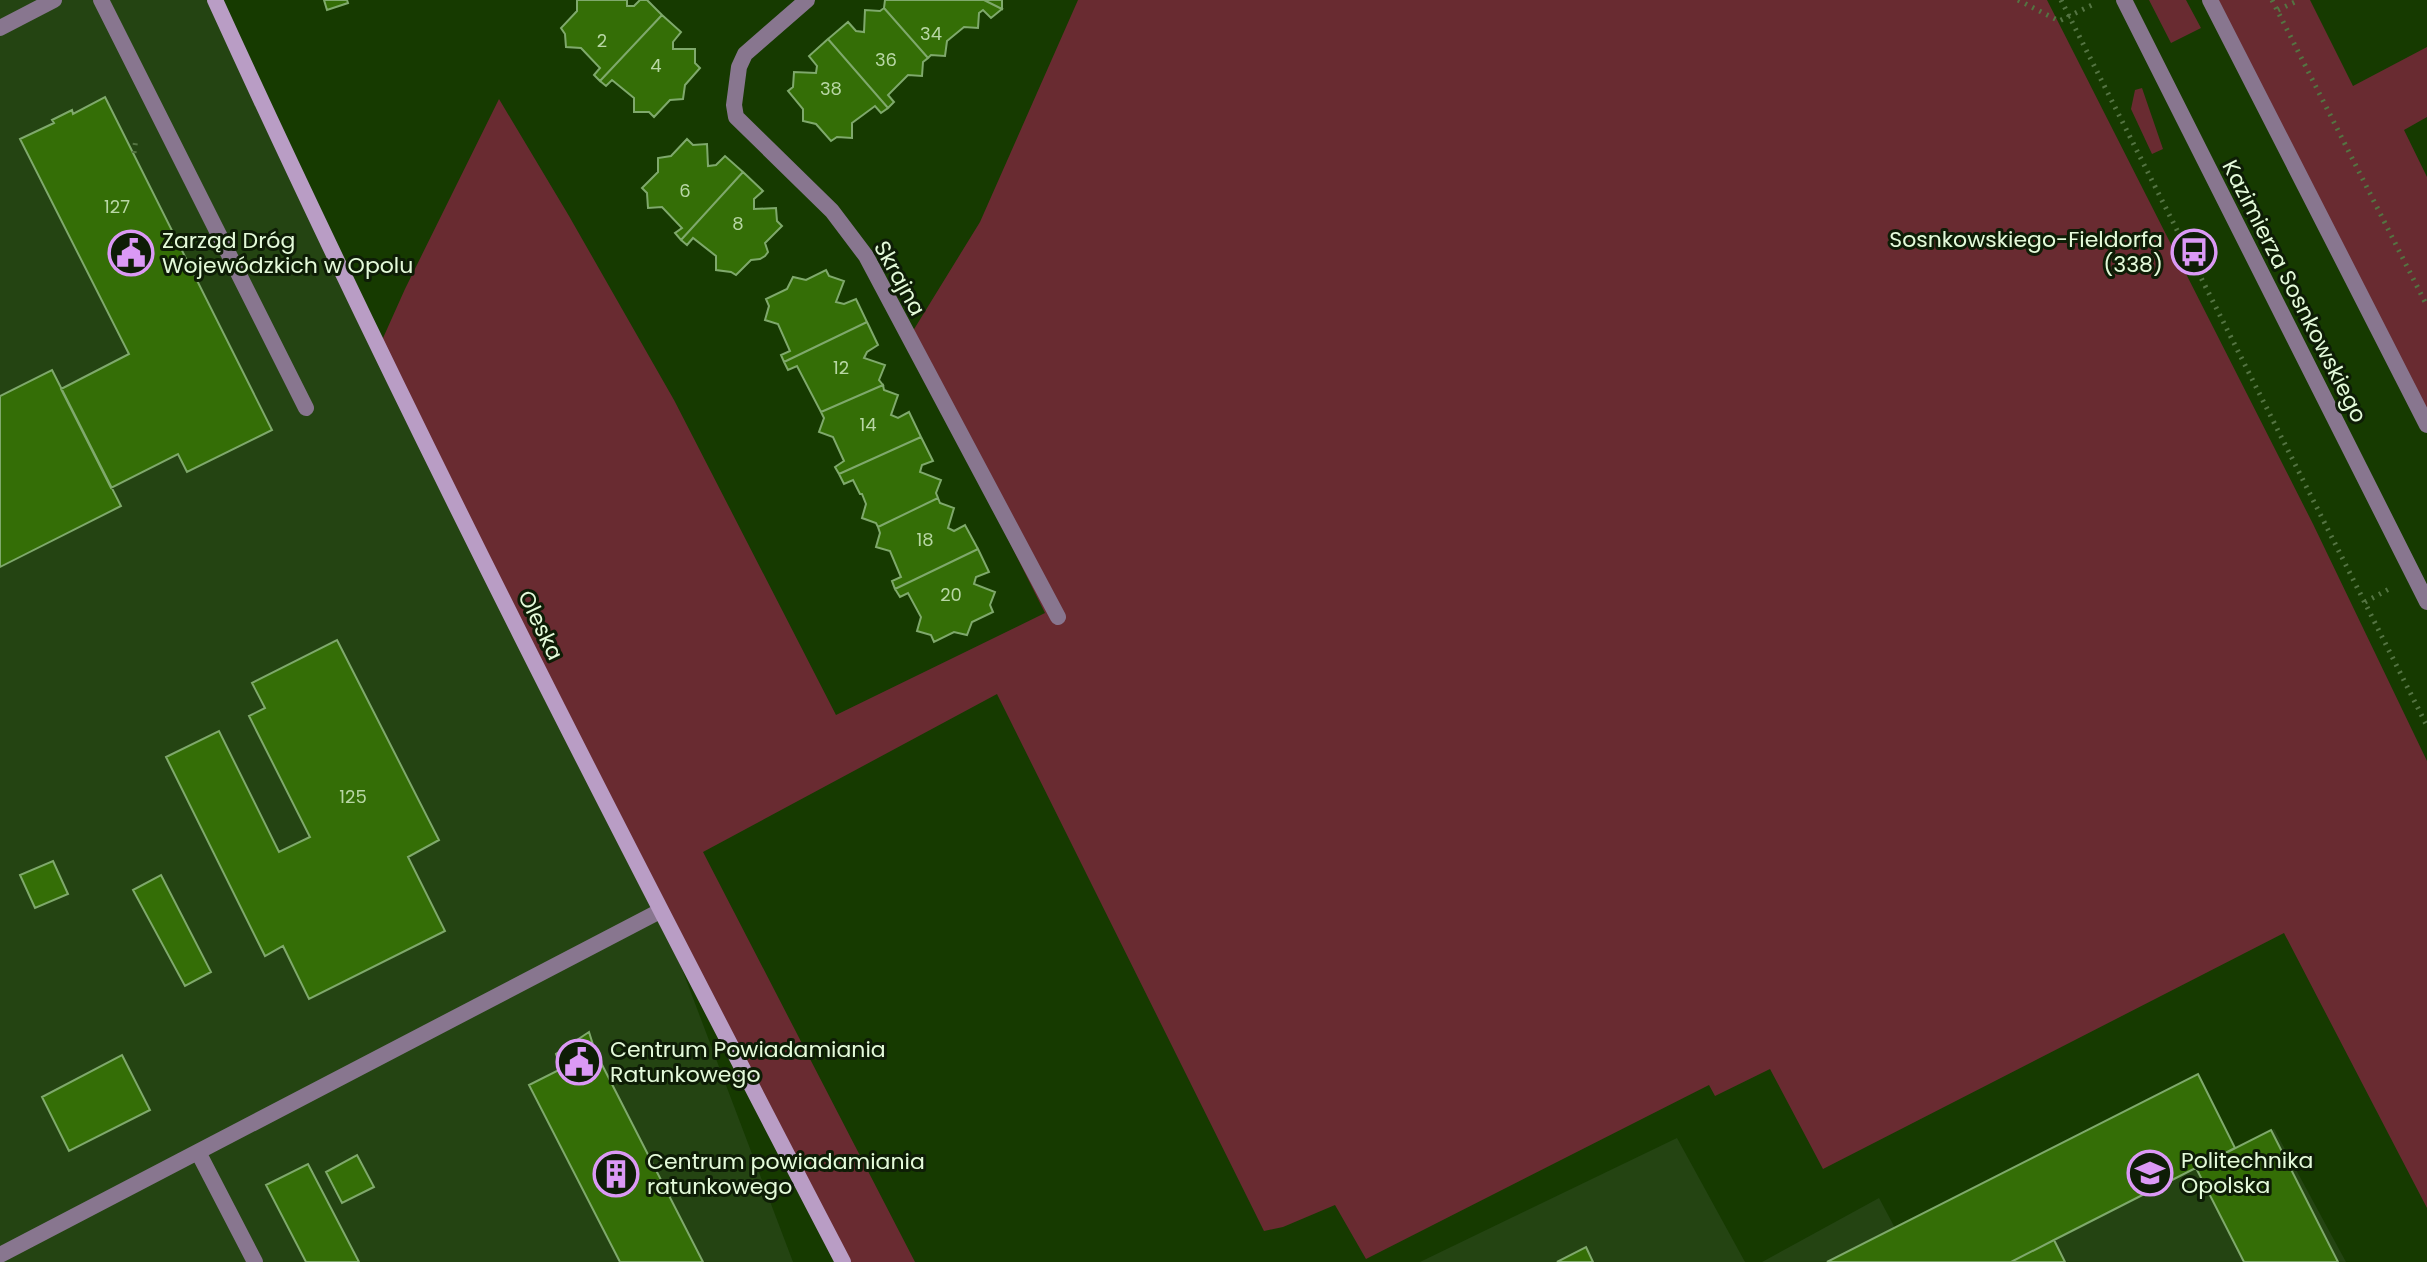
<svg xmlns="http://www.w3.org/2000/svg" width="2427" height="1262" viewBox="0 0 2427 1262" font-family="Poppins,sans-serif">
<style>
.built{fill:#244412}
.green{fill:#692b31}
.building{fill:#346e06;stroke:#7fa96c;stroke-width:2}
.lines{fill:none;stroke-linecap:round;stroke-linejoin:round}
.path{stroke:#547442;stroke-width:5;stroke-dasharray:2 6;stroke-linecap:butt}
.service{stroke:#88768f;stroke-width:16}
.minor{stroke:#88768f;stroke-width:16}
.tertiary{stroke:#88768f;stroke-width:16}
.secondary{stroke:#b99dc5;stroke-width:16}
.labels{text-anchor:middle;stroke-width:6;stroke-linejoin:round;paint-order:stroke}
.number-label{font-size:18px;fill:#b8d7a5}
.poi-label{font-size:22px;fill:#e4fada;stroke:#0e1d06;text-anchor:start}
.street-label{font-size:22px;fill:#e4fada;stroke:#0e1d06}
</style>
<rect width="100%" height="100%" fill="#163a00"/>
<path class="built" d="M 0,0 L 215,0 L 660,911 L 793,1262 L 0,1262 Z
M 2198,1074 L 2235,1148 L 2274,1129 L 2346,1262 L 1762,1262 L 1879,1198 L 1895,1228 Z
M 1677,1138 L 1745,1262 L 1420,1262 Z"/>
<path class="green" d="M 1078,0 L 2047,0 L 2313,524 L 2427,761 L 2427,1208 L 2284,933 L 1823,1169 L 1770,1069 L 1715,1096 L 1709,1085 L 1366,1259 L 1335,1205 L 1283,1227 L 1264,1231 L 997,694 L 703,852 L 915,1262 L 843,1262 L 379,347 L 405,289 L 499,99 L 569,216 L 674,400 L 836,715 L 1045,613 L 908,339 L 980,222 Z
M 2149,0 L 2186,0 L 2201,28 L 2171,43 Z
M 2210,0 L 2310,0 L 2353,86 L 2427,47 L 2427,117 L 2404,130 L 2427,177 L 2427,425 Z
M 2142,88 L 2163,149 L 2152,154 L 2131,109 L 2135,90 Z"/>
<path class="building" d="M 324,0 L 347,0 L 348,3 L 327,10 Z
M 577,0 L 627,0 L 627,6 L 634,6 L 640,0 L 647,0 L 662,15 L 600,81 L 594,75 L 600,68 L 581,48 L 566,47 L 565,34 L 561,28 L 577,11 Z
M 885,0 L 984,0 L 1002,9 L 991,18 L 983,10 L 979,13 L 978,28 L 964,27 L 947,41 L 945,56 L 931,55 L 928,58 L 884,8 Z
M 984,0 L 1002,0 L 1002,9 Z
M 884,8 L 928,58 L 923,62 L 922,76 L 908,75 L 888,95 L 894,102 L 888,108 L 828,39 L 848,22 L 856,31 L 864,32 L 865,10 L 880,11 Z
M 662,15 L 681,32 L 673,42 L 673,49 L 695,49 L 695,63 L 700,68 L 685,85 L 683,99 L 670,100 L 654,117 L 649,112 L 634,112 L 634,98 L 612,80 L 606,86 L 600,81 Z
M 828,39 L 888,108 L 881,113 L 875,106 L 852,123 L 852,138 L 837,137 L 831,141 L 816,124 L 803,121 L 803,109 L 788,91 L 793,87 L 794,72 L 816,73 L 817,66 L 809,56 Z
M 105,97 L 272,430 L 187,472 L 178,454 L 111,488 L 61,389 L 129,354 L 20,139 L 54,123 L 52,120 L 72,110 L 73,114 Z
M 687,139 L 693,145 L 707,144 L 708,166 L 716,165 L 725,156 L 743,172 L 681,240 L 675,233 L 682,228 L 662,207 L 648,208 L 647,193 L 642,188 L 658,172 L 658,158 L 671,156 Z
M 743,172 L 763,191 L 754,199 L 754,209 L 776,208 L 777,221 L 782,226 L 765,243 L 768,252 L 765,256 L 760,259 L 751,260 L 736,275 L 731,272 L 716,270 L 716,256 L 693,238 L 687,245 L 681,240 Z
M 826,270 L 829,276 L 844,281 L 836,302 L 844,304 L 856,299 L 867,322 L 784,362 L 781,355 L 790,351 L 778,324 L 765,320 L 769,306 L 766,299 L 787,289 L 793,277 L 806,280 Z
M 867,322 L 878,345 L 867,352 L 864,358 L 885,365 L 879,380 L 883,385 L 821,412 L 797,366 L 788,370 L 784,362 Z
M 52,370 L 121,506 L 0,567 L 0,396 Z
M 883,385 L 884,390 L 898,395 L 891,415 L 898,418 L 909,412 L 921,437 L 839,474 L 835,467 L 844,461 L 833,437 L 819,432 L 824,418 L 821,412 Z
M 921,437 L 933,461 L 922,465 L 920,472 L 941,480 L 936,493 L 938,498 L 878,527 L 876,523 L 862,518 L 866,504 L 862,494 L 860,494 L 853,480 L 844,484 L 839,474 Z
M 938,498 L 940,503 L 954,508 L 948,528 L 954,531 L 965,525 L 978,549 L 895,589 L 892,581 L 901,577 L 890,551 L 876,547 L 880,533 L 878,527 Z
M 978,549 L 989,572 L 976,577 L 974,584 L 995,592 L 990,605 L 993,612 L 972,622 L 967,635 L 954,632 L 934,642 L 931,635 L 917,631 L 921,617 L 908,593 L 900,597 L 895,589 Z
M 337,640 L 439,840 L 408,857 L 445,931 L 309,999 L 283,946 L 265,956 L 166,757 L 219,731 L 279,852 L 310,837 L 249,716 L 265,708 L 252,683 Z
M 53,861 L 68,894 L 35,908 L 20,875 Z
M 161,875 L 211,972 L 185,986 L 133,890 Z
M 589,1032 L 595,1051 L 703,1262 L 620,1262 L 529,1085 L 561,1069 L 556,1054 Z
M 122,1055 L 150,1110 L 69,1151 L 42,1097 Z
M 2198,1074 L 2235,1148 L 2054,1240 L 2011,1262 L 1827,1262 Z
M 2271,1130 L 2338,1262 L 2244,1262 L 2196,1168 Z
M 357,1155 L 374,1187 L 342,1203 L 326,1172 Z
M 308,1164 L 359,1262 L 306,1262 L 266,1185 Z
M 2054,1240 L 2065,1262 L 2011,1262 Z
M 1586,1247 L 1593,1262 L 1557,1262 Z"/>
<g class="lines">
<path class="path" d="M 2018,0 L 2059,21 L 2096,3
M 2061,0 L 2427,726
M 2272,0 L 2427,306
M 2278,10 L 2299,0
M 134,153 L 136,138
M 2365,602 L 2391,588"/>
<path class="service" d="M 101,0 L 306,408
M 0,28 L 54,0
M 198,1152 L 255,1262
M 0,1255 L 660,911"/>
<path class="minor" d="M 807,0 L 745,54 L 739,67 L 734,105 L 736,117 L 832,211 L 866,256 L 1058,617"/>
<path class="tertiary" d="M 2124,0 L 2427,602
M 2210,0 L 2427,425"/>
<path class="secondary" d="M 215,0 C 410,428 626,845 843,1262"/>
</g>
<defs>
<g id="bus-ring" transform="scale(2.3)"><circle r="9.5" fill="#0e1d06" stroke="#db99f5" stroke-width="1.5"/><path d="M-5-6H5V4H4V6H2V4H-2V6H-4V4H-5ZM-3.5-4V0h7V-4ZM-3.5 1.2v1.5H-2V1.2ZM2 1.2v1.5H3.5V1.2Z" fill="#db99f5"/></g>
<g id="civic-ring" transform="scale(2.3)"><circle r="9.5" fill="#0e1d06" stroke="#db99f5" stroke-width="1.5"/><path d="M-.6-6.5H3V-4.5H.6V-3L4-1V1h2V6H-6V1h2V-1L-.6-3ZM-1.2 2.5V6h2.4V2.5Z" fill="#db99f5"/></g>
<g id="university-ring" transform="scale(2.3)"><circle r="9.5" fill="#0e1d06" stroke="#db99f5" stroke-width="1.5"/><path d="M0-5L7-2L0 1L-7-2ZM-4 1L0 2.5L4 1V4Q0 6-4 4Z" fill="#db99f5"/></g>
<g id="building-ring" transform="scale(2.3)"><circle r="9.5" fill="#0e1d06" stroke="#db99f5" stroke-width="1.5"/><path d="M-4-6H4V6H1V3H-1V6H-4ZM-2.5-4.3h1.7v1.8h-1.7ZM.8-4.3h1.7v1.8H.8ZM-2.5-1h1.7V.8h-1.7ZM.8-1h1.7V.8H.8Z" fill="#db99f5"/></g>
</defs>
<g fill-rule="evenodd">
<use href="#bus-ring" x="2194" y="252"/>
<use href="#civic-ring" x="131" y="253"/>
<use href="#civic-ring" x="579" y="1062"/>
<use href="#university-ring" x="2150" y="1173"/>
<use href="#building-ring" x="616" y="1174"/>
</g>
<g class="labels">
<g class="number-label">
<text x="931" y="40">34</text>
<text x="602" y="47">2</text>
<text x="886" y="66">36</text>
<text x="656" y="72">4</text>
<text x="831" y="95">38</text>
<text x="685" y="197">6</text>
<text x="117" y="213">127</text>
<text x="738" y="230">8</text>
<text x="841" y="374">12</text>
<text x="868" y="431">14</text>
<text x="925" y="546">18</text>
<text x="951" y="601">20</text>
<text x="353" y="803">125</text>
</g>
<g class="poi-label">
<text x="2163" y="247" text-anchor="end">Sosnkowskiego-Fieldorfa<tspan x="2163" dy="25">(338)</tspan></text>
<text x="162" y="248">Zarząd Dróg<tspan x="162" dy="25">Wojewódzkich w Opolu</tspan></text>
<text x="610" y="1057">Centrum Powiadamiania<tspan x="610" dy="25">Ratunkowego</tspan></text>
<text x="2181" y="1168">Politechnika<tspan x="2181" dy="25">Opolska</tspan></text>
<text x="647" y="1169">Centrum powiadamiania<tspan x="647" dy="25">ratunkowego</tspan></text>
</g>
<g class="street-label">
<text transform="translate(900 278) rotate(61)" y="8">Skrajna</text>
<text transform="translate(2295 291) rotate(63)" y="8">Kazimierza Sosnkowskiego</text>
<text transform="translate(541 625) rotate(64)" y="8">Oleska</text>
</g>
</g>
</svg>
